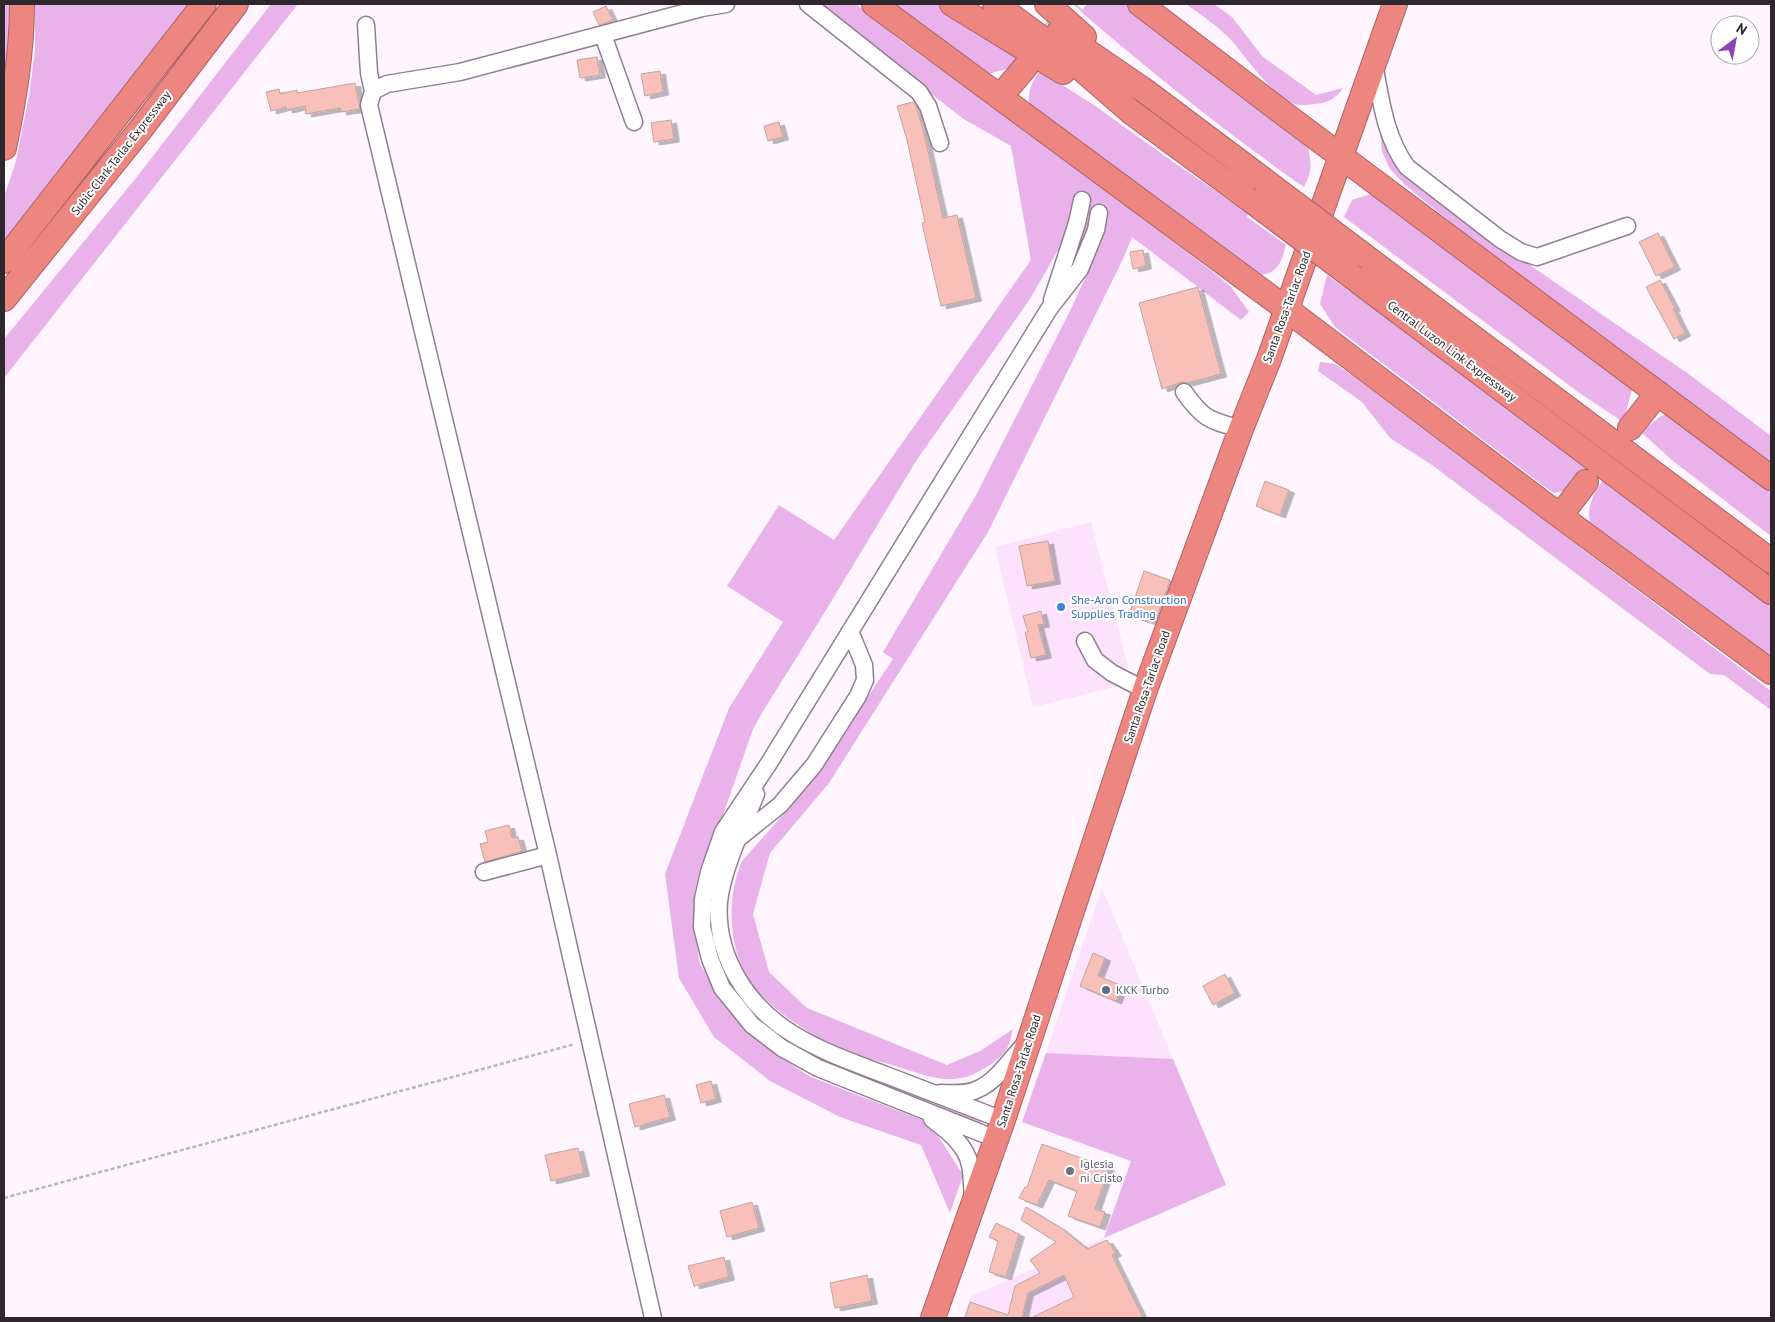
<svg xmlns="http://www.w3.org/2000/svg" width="1775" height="1322" viewBox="0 0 1775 1322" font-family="'PT Sans',sans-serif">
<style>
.built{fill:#fce2fc}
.green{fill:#e9b2eb}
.building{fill:#f8c0b8;stroke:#c0a49f;filter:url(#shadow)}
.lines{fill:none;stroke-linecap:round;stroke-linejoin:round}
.highway-tunnel{stroke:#d4ccd4;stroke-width:24;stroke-dasharray:24 12;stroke-linecap:butt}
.minor-casing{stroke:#917f91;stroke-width:19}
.highway-casing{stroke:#aa6463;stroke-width:26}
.path{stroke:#bcb4bc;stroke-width:2.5;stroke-dasharray:4 2.5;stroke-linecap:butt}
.minor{stroke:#fff;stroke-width:16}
.highway{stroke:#ed8580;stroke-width:24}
.highway-bridge-casing{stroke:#aa6463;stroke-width:26;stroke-linecap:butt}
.highway-bridge{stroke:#ed8580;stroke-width:24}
.shop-dot{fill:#3f7fe0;stroke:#fff;stroke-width:2}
.service-dot{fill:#5c6f8a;stroke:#fff;stroke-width:2}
.worship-dot{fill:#6b7280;stroke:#fff;stroke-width:2}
.labels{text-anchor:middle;stroke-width:4;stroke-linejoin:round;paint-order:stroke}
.street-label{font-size:12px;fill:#2e272e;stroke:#fff}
.shop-label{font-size:12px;fill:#366cbe;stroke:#fff;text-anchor:start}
.service-label{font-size:12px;fill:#4e5e75;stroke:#fff;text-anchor:start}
.worship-label{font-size:12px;fill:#5b616d;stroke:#fff;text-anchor:start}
</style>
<defs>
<filter id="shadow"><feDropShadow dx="5.5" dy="3" stdDeviation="0" flood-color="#0004"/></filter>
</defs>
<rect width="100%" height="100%" fill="#fef5fe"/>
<path class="built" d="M 1091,522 L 1128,667 L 1119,686 L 1033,707 L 995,547 Z
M 1102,888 L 1173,1059 L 1046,1053 Z
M 1104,1238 L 1144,1318 L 963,1318 L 971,1296 Z"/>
<path class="green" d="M 4,4 L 16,4 L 4,127 Z
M 35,4 L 188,4 L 4,244 L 4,197 L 16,161 L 29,96 L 35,51 Z
M 271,4 L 298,4 L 4,378 L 4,339 L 136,178 Z
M 818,4 L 856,4 L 901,41 L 1059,154 L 1213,272 L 1231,287 L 1249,312 L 1241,320 L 1132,237 L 1123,259 L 988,532 L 829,783 L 770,853 L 753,914 L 769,972 L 807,1008 L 947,1065 L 980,1051 L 1013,1029 C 1011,1036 1009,1048 1004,1053 C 996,1062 980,1072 969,1076 C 941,1085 918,1072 892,1065 C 875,1060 857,1056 841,1049 C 813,1037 767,1007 750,982 C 728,948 726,898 742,861 L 808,787 L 893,659 L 883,652 L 975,497 L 1071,309 L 1086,276 L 1108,219 L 1095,210 L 1077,267 L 1072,264 L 1090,206 L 1078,197 L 1062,243 L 1030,299 L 916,461 L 823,615 L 762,713 L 753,729 L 718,829 L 700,868 L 694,895 L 693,922 L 700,964 L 716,992 L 741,1024 L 777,1055 L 811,1077 L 930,1123 L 963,1175 L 950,1213 L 921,1145 L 840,1117 L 770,1081 L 714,1037 L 679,978 L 665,874 L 729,708 L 783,622 L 727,586 L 779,505 L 834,540 L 1031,260 L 1011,146 L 962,118 Z
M 891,4 L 937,4 L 996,41 L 1018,59 L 1007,69 L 987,74 Z
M 1087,4 L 1128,4 L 1155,23 L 1308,144 C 1310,164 1314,167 1304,187 C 1226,133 1153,73 1081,12 Z
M 1186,4 L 1214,4 L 1232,17 L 1262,56 L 1316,95 L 1343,88 C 1337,98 1327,103 1315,104 C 1307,105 1299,106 1292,103 C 1272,95 1245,56 1231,40 C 1218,26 1201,15 1186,4 Z
M 1040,71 L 1094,105 L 1169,159 L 1248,213 L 1247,217 L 1286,245 C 1281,264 1278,273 1257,276 L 1227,256 L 1029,104 C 1028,90 1032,82 1040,71 Z
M 1390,103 L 1400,139 L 1401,168 L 1521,259 L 1690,375 L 1771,436 L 1771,464 L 1681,395 L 1611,346 L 1471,239 L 1404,184 L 1390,169 L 1382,152 L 1379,120 Z
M 1374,193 L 1630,382 L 1632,390 L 1623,422 L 1578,392 L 1344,217 L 1352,200 Z
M 1327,275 L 1350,292 L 1352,288 L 1520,418 L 1589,468 L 1565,491 L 1554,493 L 1545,487 L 1335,327 L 1320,304 Z
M 1320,362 L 1335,364 L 1357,379 L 1771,691 L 1771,710 L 1724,675 L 1710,674 L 1432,465 L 1390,438 L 1362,402 L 1318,371 Z
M 1671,413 L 1771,485 L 1771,536 L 1673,461 L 1641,432 L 1661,416 Z
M 1603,480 L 1771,602 L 1771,656 L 1590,522 C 1586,506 1595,492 1603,480 Z
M 712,900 L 717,901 L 756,1015 C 775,1034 799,1048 824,1060 L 982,1118 L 980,1125 L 839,1072 L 759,1026 L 723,977 L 711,931 Z
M 1046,1053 L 1173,1059 L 1226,1185 L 1104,1238 L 1131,1161 L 1022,1122 Z"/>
<path class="building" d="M 606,6 L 613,20 L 599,25 L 593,12 Z
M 597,57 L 600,75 L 580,78 L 577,60 Z
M 660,71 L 663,92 L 645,96 L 641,74 Z
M 355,83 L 360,109 L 341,112 L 340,108 L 306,114 L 305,106 L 287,110 L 286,107 L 271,111 L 266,92 L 279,89 L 280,94 L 297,90 L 297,93 Z
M 913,102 L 916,106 L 923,129 L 943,218 L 957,215 L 976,298 L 941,306 L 922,223 L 925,222 L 907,140 L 897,106 Z
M 671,120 L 674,139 L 654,142 L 651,123 Z
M 779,122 L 783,137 L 768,141 L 764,126 Z
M 1658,233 L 1675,267 L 1656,276 L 1639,242 Z
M 1143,250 L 1146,266 L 1133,269 L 1130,252 Z
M 1660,280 L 1675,308 L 1673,309 L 1685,333 L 1674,339 L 1646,287 Z
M 1198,287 L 1221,374 L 1187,383 L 1182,382 L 1162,389 L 1139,303 Z
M 1265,481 L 1289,490 L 1280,515 L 1256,506 Z
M 1048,541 L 1055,581 L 1027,586 L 1019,546 Z
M 1144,571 L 1170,580 L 1155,623 L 1129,615 Z
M 1041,611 L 1044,624 L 1038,625 L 1046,655 L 1031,658 L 1025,632 L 1028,632 L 1023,616 Z
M 509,825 L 512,838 L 518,837 L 522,851 L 485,862 L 480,844 L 488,842 L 485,831 Z
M 1093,953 L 1105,958 L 1098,976 L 1122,986 L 1116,1001 L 1080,986 Z
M 1225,974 L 1235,993 L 1213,1005 L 1203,986 Z
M 711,1081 L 716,1099 L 701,1103 L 696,1085 Z
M 664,1095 L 670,1117 L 635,1127 L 629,1104 Z
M 1042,1144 L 1109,1168 L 1095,1209 L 1105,1212 L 1100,1227 L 1068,1216 L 1077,1191 L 1049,1180 L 1037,1205 L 1019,1198 L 1025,1187 L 1027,1187 Z
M 578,1148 L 584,1173 L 551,1181 L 545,1155 Z
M 752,1202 L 759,1228 L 727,1237 L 720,1211 Z
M 1026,1207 L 1061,1228 L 1087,1249 L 1107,1240 L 1116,1253 L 1112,1255 L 1143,1318 L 1031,1318 L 1074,1297 L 1064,1275 L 1028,1293 L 1022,1318 L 965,1318 L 970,1302 L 1008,1315 L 1015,1286 L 1040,1273 L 1030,1260 L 1056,1242 L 1021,1220 Z
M 996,1223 L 1019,1234 L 1006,1277 L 989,1272 L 998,1241 L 989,1237 Z
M 724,1257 L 729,1277 L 694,1286 L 688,1266 Z
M 867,1275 L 872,1301 L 835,1308 L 830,1283 Z"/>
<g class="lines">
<path class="highway-tunnel" d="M 1052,34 L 1076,4"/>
<g class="minor-casing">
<path id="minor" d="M 808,4 L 919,92 L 928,106 L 940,143
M 366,25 L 369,73 L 373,91
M 603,35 L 634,122
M 1374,64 C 1381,100 1385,137 1407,167 L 1500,239 L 1521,252 L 1537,257 L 1627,226
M 1052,300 L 1077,223 L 1082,200
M 1184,392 C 1204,420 1209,420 1241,429
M 1085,641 L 1095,660 L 1112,673 L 1145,690
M 756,794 C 744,824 722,870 719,902 C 715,956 747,1006 793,1034 C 822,1052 855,1063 886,1075 C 925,1090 964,1105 1003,1120
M 740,837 L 780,805 L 814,765 L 858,696 L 865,680 L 864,665 L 850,631
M 484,872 L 548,855
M 940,1093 C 951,1093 965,1095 976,1090 C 995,1083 1010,1060 1024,1045
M 932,1119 C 948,1131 966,1145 970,1165 C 972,1175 972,1187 973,1197
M 996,1139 L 818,1068 L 782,1048 L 752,1025 L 722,988 L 710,959 L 702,927 L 703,899 L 709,872 L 723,832 L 769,763 L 1049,309 L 1080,269 L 1096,230 L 1099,213
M 653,1318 L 548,855 L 369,105 L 373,91 L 387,84 L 460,72 L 702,8 L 726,4"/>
</g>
<g class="highway-casing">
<path id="highway" d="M 874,4 L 1285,308 L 1560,516 L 1771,672
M 952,4 L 1063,72
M 995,4 L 1070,59 L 1131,112 L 1252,201
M 1047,4 L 1084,37
M 1140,4 L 1283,113 L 1771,478
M 1059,32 L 1145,91 L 1261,178
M 1000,97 L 1027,65
M 4,148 C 14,100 22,53 22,4
M 1363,255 L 1771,561
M 4,261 L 204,4
M 1354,278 L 1771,592
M 4,299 L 140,130 L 236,4
M 1630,428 L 1658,393
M 1560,516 L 1586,482
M 933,1318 L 1003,1120 L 1145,690 L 1241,429 L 1269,359 L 1395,4"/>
</g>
<path class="path" d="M 4,1198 L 575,1044"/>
<use href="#minor" class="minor"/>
<use href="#highway" class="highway"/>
<g class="highway-bridge-casing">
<path id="highway-bridge" d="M 1261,178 L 1363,255
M 1252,201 L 1354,278"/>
</g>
<use href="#highway-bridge" class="highway-bridge"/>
</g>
<circle class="shop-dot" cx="1061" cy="607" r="5"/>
<circle class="service-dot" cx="1106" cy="990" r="5"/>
<circle class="worship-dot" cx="1070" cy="1171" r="5"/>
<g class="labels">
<g class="street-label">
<text transform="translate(121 153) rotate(-52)" y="4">Subic-Clark-Tarlac Expressway</text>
<text transform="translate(1287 307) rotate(-70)" y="4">Santa Rosa-Tarlac Road</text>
<text transform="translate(1452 351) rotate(37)" y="4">Central Luzon Link Expressway</text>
<text transform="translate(1147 687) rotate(-71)" y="4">Santa Rosa-Tarlac Road</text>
<text transform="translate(1019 1071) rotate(-72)" y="4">Santa Rosa-Tarlac Road</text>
</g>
<g class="shop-label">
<text x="1071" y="604">She-Aron Construction<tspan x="1071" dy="14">Supplies Trading</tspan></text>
</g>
<g class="service-label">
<text x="1116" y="994">KKK Turbo</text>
</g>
<g class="worship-label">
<text x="1080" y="1168">Iglesia<tspan x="1080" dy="14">ni Cristo</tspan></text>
</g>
</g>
<rect width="1775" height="1322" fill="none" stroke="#2e272e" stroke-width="10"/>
<g transform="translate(1735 40) rotate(32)"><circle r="24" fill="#ffffff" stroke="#aba9ab"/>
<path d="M0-4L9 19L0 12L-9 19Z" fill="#8d43b4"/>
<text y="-8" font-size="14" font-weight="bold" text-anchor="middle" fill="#2e272e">N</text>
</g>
</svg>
